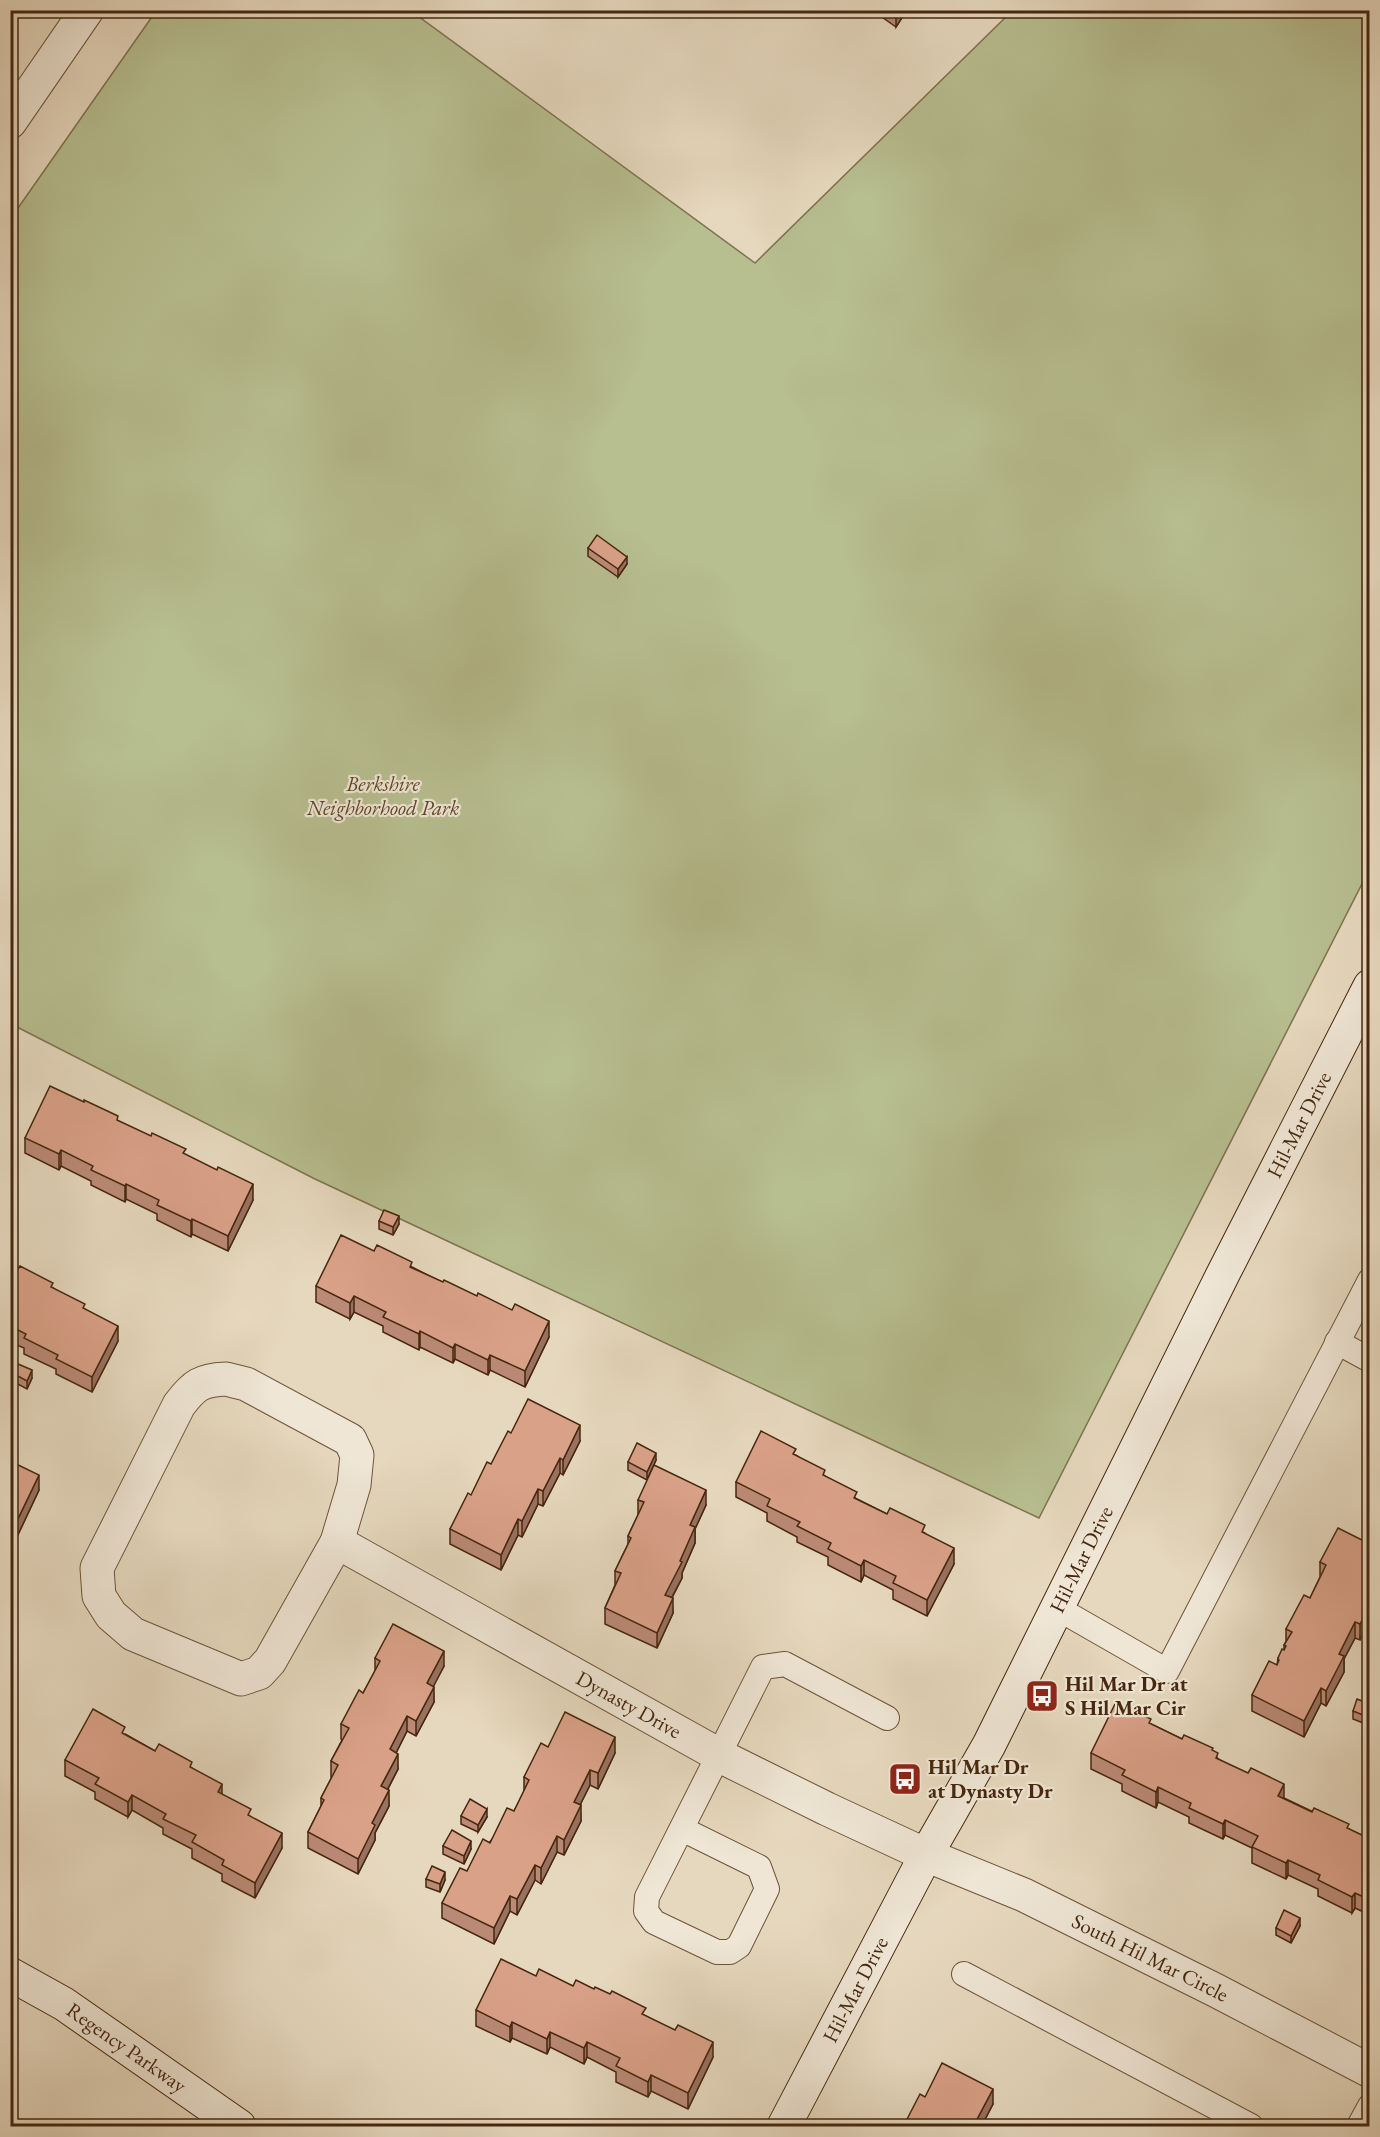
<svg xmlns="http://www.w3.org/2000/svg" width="1380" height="2137" viewBox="0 0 1380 2137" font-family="'EB Garamond',serif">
<rect width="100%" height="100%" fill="#e6d8be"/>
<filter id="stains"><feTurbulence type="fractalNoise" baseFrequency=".00333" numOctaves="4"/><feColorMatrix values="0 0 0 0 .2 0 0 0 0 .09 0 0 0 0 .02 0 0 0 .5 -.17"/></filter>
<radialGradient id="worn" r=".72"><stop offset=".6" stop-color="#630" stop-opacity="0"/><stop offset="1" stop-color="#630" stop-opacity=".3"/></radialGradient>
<path fill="#b7be90" stroke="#7e724f" stroke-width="1.5" d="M156,11H411L755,263L1012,11H1369V870L1039,1518L315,1179L11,1024V218Z"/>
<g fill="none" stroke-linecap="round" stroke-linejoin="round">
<g stroke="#6e533a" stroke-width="26">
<g id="lane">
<path d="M1337,1342L1370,1360"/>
<path d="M1057,1608L1167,1671L1370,1280"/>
<path d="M682,1829L759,1867L767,1889L739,1946L730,1952H717L654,1922L646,1911L647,1897L763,1667L785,1664L887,1718"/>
<path d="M964,1974L1251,2126"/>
<path d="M1359,2126L1370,2106"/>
</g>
</g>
<g stroke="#6e533a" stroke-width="35">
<g id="street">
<path d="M10,122L87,10"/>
<path d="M226,1379L246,1384L350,1440L357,1455L354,1485L337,1542L270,1661L259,1673L241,1679L133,1634L111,1615L99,1596L97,1568L179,1405C194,1385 201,1380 226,1379Z"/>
<path id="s1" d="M337,1542L728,1760L827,1809L926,1855L1024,1895L1215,1990L1370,2071"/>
</g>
</g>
<g stroke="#46270e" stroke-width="35">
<g id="secondary">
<path id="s2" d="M10,1974L64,2004L239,2126"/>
<path id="s3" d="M784,2126L926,1855L989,1745L1224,1272L1370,986"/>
</g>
</g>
<use href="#lane" stroke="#efe6d5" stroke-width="24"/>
<use href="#street" stroke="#efe6d5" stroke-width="33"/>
<use href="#secondary" stroke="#efe6d5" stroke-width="33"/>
</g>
<g fill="#bb8a76" stroke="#46270e" stroke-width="1.5">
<path d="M872,10H907L896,27Z"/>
<path d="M588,548L627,564L618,577L588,556Z"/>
<path d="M118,1121L186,1155L253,1200L228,1251L192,1234L191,1237L157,1220V1214L126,1199L125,1202L91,1185V1181L61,1166L59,1170L25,1153V1138Z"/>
<path d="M379,1221L399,1224L393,1235L379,1229Z"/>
<path d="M374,1251L412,1267L549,1337L525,1387L490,1370L488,1375L455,1359L453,1363L420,1347L419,1350L383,1332V1326L354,1312L350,1319L316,1302V1286Z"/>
<path d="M10,1265L53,1288L85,1309L118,1341L92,1392L56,1374V1369L24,1354V1348L10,1342Z"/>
<path d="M14,1374L32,1378L27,1389L14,1382Z"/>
<path d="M511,1433L580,1441L563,1475L560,1473L543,1506L538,1504L522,1537L518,1535L501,1570L450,1544V1529Z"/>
<path d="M796,1455L857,1499L925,1533L954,1564L927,1616L893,1599V1590L864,1575L861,1582L828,1565V1557L797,1542V1537L767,1521V1513L736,1497V1482Z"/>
<path d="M656,1460L647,1480L628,1470V1462Z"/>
<path d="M10,1461L39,1490L15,1541L10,1539Z"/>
<path d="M638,1500L706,1505L695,1529V1543L682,1573V1578L672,1598L673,1613L657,1648L605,1624V1608L615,1585V1571L628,1544V1536L638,1515Z"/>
<path d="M1370,1544L1360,1640L1355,1638L1344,1659V1672L1326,1706L1321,1703L1304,1737L1252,1711V1695L1277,1665L1278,1658L1284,1649V1645L1286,1642V1629L1310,1598L1320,1577V1562Z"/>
<path d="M375,1658L444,1666L433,1686L434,1702L416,1736L407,1731L396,1753L398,1769L388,1789L389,1806L375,1833V1840L358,1874L308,1848V1832L321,1806V1798L332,1777H331V1761L342,1740L341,1739V1724L363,1693L375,1671Z"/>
<path d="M1353,1711H1367L1363,1723L1353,1719Z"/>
<path d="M1151,1724L1182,1739L1213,1751L1218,1759L1284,1798L1370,1839V1915L1355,1908L1352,1913L1318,1896V1889L1288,1875L1286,1879L1252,1863V1848L1225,1835L1223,1839L1189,1823V1817L1158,1802L1156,1808L1122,1791V1784L1091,1769V1753Z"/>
<path d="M125,1734L155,1751L192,1768L222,1794L251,1817L282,1848L255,1898L222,1881V1874L192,1858V1849L163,1834V1828L132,1810L128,1817L95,1799V1792L65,1776V1760Z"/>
<path d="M548,1747L615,1753L598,1789L590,1785L580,1805L581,1821L564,1855L557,1852L541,1884L535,1880L517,1915L510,1911L494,1944L442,1918V1903L514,1811L524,1792V1777Z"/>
<path d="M461,1816L487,1817L478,1832L461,1824Z"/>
<path d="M443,1846L471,1849L464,1864L443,1854Z"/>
<path d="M426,1879L445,1880L440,1892L426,1887Z"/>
<path d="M1300,1926L1291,1943L1276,1935V1928Z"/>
<path d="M536,1976L573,1986L646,2016L713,2057L688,2109L651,2091L648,2097L616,2082V2072L587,2057L584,2064L550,2047L547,2054L512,2038L510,2042L476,2026V2010Z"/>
<path d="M925,2097L993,2104L981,2127H903Z"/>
</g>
<g fill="#997160" stroke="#46270e" stroke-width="1.5">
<path d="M896,10H907L896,27Z"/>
<path d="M627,557V564L618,577V569Z"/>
<path d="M61,1150V1166L59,1170V1154Z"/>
<path d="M126,1184V1199L125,1202V1186Z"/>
<path d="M253,1184V1200L228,1251V1236Z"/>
<path d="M399,1216V1224L393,1235V1227Z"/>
<path d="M192,1219V1234L191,1237V1221Z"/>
<path d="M354,1296V1312L350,1319V1303Z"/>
<path d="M549,1321V1337L525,1387V1371Z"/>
<path d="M118,1326V1341L92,1392V1377Z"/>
<path d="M420,1331V1347L419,1350V1334Z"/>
<path d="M455,1344V1359L453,1363V1348Z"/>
<path d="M490,1355V1370L488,1375V1360Z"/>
<path d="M32,1370V1378L27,1389V1381Z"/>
<path d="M580,1425V1441L563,1475V1460Z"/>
<path d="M656,1453V1460L647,1480V1472Z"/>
<path d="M560,1458V1473L543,1506V1491Z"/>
<path d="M39,1475V1490L15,1541V1525Z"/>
<path d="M538,1489V1504L522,1537V1521Z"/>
<path d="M706,1490V1505L695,1529V1543L682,1573V1578L665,1610V1595L680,1561L690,1525Z"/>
<path d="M518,1519V1535L501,1570V1555Z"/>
<path d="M954,1548V1564L927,1616V1600Z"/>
<path d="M864,1560V1575L861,1582V1566Z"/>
<path d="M673,1598V1613L657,1648V1633Z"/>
<path d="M1370,1606V1621L1360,1640V1624Z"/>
<path d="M1355,1622V1638L1344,1659V1672L1326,1706V1691L1339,1654Z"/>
<path d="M444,1651V1666L427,1699V1683Z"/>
<path d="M434,1687V1702L416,1736V1721Z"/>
<path d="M1321,1688V1703L1304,1737V1721Z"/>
<path d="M1367,1703V1711L1363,1723V1715Z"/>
<path d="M407,1716V1731L390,1765V1749Z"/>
<path d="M615,1737V1753L598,1789V1773Z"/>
<path d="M398,1754V1769L381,1802V1786Z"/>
<path d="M590,1770V1785L574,1817V1802Z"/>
<path d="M222,1784V1800L218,1792Z"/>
<path d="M1284,1784V1800L1278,1796Z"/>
<path d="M1158,1787V1802L1156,1808V1792Z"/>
<path d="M389,1790V1806L375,1833V1840L358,1874V1859L372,1823Z"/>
<path d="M132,1795V1810L128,1817V1802Z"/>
<path d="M581,1805V1821L564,1855V1840Z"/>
<path d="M487,1809V1817L478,1832V1825Z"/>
<path d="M1225,1820V1835L1223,1839V1824Z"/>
<path d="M282,1833V1848L255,1898V1883Z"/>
<path d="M557,1836V1852L541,1884V1868Z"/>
<path d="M471,1841V1849L464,1864V1856Z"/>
<path d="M1288,1860V1875L1286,1879V1863Z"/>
<path d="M535,1865V1880L517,1915V1899Z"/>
<path d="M445,1872V1880L440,1892V1884Z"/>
<path d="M1355,1893V1908L1352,1913V1897Z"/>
<path d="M510,1896V1911L494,1944V1928Z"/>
<path d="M1300,1918V1926L1291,1943V1936Z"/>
<path d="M512,2022V2038L510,2042V2027Z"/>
<path d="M550,2032V2047L547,2054V2039Z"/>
<path d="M587,2042V2057L584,2064V2048Z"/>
<path d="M713,2042V2057L688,2109V2093Z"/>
<path d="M651,2075V2091L648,2097V2082Z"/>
<path d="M993,2089V2104L981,2127H975V2123Z"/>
</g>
<g fill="#daa189" stroke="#46270e" stroke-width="1.5">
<path d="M597,535L627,557L618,569L588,548Z"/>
<path d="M50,1086L84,1102V1100L118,1116L117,1120L151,1136L152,1133L186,1149L183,1153L217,1170L218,1167L253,1184L228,1236L192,1219L191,1221L157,1205L159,1200L126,1184L125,1186L91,1170L93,1166L61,1150L59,1154L25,1138Z"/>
<path d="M384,1210L399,1216L393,1227L379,1221Z"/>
<path d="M341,1235L374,1251L377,1245L412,1262L410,1267L443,1282L444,1280L477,1296L478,1293L512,1310L515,1304L549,1321L525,1371L490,1355L488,1360L455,1344L453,1348L420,1331L419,1334L383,1317L386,1312L354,1296L350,1303L316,1286Z"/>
<path d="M10,1265L18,1269L20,1266L53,1283L51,1287L85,1304L83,1308L118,1326L92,1377L56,1359L58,1355L24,1338L26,1334L10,1326Z"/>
<path d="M18,1364L32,1370L27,1381L14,1374Z"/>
<path d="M528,1399L580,1425L563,1460L560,1458L543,1491L538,1489L522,1521L518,1519L501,1555L450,1529L468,1493L471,1495L487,1462L491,1464L508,1431L511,1433Z"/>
<path d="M761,1431L796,1449L793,1454L825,1470L823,1475L857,1492L854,1498L887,1514L890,1508L925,1525L922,1532L954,1548L927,1600L893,1583L896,1576L864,1560L861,1566L828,1549L831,1543L797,1526L800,1522L767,1506L770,1499L736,1482Z"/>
<path d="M637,1443L656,1453L647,1472L628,1462Z"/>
<path d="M10,1461L39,1475L15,1525L10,1523Z"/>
<path d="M654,1465L706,1490L690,1525L695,1527L680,1561L682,1562L665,1595L673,1598L657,1633L605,1608L621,1573L615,1571L631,1538L628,1536L644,1502L638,1500Z"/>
<path d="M1338,1528L1370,1544V1606L1360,1624L1355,1622L1339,1654L1344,1656L1326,1691L1321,1688L1304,1721L1252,1695L1269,1661L1277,1665L1279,1660L1278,1658L1282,1649L1284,1650L1286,1646L1284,1645L1292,1632L1286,1629L1304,1595L1310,1598L1326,1565L1320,1562Z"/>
<path d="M393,1624L444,1651L427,1683L434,1687L416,1721L407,1716L390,1749L398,1754L381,1786L389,1790L372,1823L375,1825L358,1859L308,1832L324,1800L321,1798L338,1765L331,1761L349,1728L341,1724L359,1690L363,1693L380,1661L375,1658Z"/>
<path d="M1357,1699L1367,1703L1363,1715L1353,1711Z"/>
<path d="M1116,1702L1151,1719L1149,1723L1182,1739L1184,1735L1213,1748L1212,1750L1218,1753L1216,1758L1248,1773L1251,1768L1284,1784L1278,1796L1312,1812L1314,1808L1349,1824L1347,1828L1370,1839V1900L1355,1893L1352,1897L1318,1880L1320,1875L1288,1860L1286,1863L1252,1847L1258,1836L1225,1820L1223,1824L1189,1808L1191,1803L1158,1787L1156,1792L1122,1775L1125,1770L1091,1753Z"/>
<path d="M93,1709L125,1727L122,1733L155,1751L159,1744L192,1762L190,1767L222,1784L218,1792L251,1809L248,1815L282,1833L255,1883L222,1865L224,1860L192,1842L196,1835L163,1819L166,1814L132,1795L128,1802L95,1784L99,1778L65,1760Z"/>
<path d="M565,1712L615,1737L598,1773L590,1770L574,1802L581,1805L564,1840L557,1836L541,1868L535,1865L517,1899L510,1896L494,1928L442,1903L460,1868L467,1871L483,1839L490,1843L507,1808L514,1811L529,1780L524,1777L541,1743L548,1747Z"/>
<path d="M470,1799L487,1809L478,1825L461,1816Z"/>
<path d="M452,1830L471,1841L464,1856L443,1846Z"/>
<path d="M432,1866L445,1872L440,1884L426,1879Z"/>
<path d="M1284,1910L1300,1918L1291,1936L1276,1928Z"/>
<path d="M501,1959L536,1976L539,1969L573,1986L576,1980L594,1989L595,1987L610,1994L612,1991L646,2008L642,2014L675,2030L678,2025L713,2042L688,2093L651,2075L648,2082L616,2066L620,2058L587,2042L584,2048L550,2032L547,2039L512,2022L510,2027L476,2010Z"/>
<path d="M942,2063L993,2089L975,2123L970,2120L967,2127H903L920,2094L925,2097Z"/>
</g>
<defs>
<g id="bus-square" transform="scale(1.725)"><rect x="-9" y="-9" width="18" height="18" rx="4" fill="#8f2418" stroke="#efe6d5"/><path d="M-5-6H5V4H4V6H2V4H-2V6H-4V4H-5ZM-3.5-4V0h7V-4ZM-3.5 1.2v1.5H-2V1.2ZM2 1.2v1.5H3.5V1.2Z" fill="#fff"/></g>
</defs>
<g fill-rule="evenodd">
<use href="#bus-square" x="1042" y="1696"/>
<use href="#bus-square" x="905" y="1779"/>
</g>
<g text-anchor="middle" stroke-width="4.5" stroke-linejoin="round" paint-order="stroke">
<g font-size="21" font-style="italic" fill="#5d4528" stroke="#efe6d5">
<text x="383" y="791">Berkshire<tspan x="383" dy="24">Neighborhood Park</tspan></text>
</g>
<g font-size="21" fill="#46270e" stroke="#efe6d5">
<text dy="7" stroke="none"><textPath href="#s3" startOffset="1126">Hil-Mar Drive</textPath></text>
<text dy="7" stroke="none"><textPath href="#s3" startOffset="640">Hil-Mar Drive</textPath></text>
<text dy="7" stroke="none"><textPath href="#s1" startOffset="334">Dynasty Drive</textPath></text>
<text dy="7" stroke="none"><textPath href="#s1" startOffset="914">South Hil Mar Circle</textPath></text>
<text dy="7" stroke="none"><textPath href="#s3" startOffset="154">Hil-Mar Drive</textPath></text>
<text dy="7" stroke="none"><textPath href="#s2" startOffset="138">Regency Parkway</textPath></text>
</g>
<g font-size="21" font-weight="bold" fill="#46270e" stroke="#efe6d5" text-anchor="start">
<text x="1065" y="1691">Hil Mar Dr at<tspan x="1065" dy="24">S Hil Mar Cir</tspan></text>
<text x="928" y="1774">Hil Mar Dr<tspan x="928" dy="24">at Dynasty Dr</tspan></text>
</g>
</g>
<rect width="1380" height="2137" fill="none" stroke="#e6d8be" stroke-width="36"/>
<rect x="12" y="12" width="1356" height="2113" fill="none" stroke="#46270e" stroke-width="3"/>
<rect x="18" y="18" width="1344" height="2101" fill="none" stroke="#46270e" stroke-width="1.5"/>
<rect width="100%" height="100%" filter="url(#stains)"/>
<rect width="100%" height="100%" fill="url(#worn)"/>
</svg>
